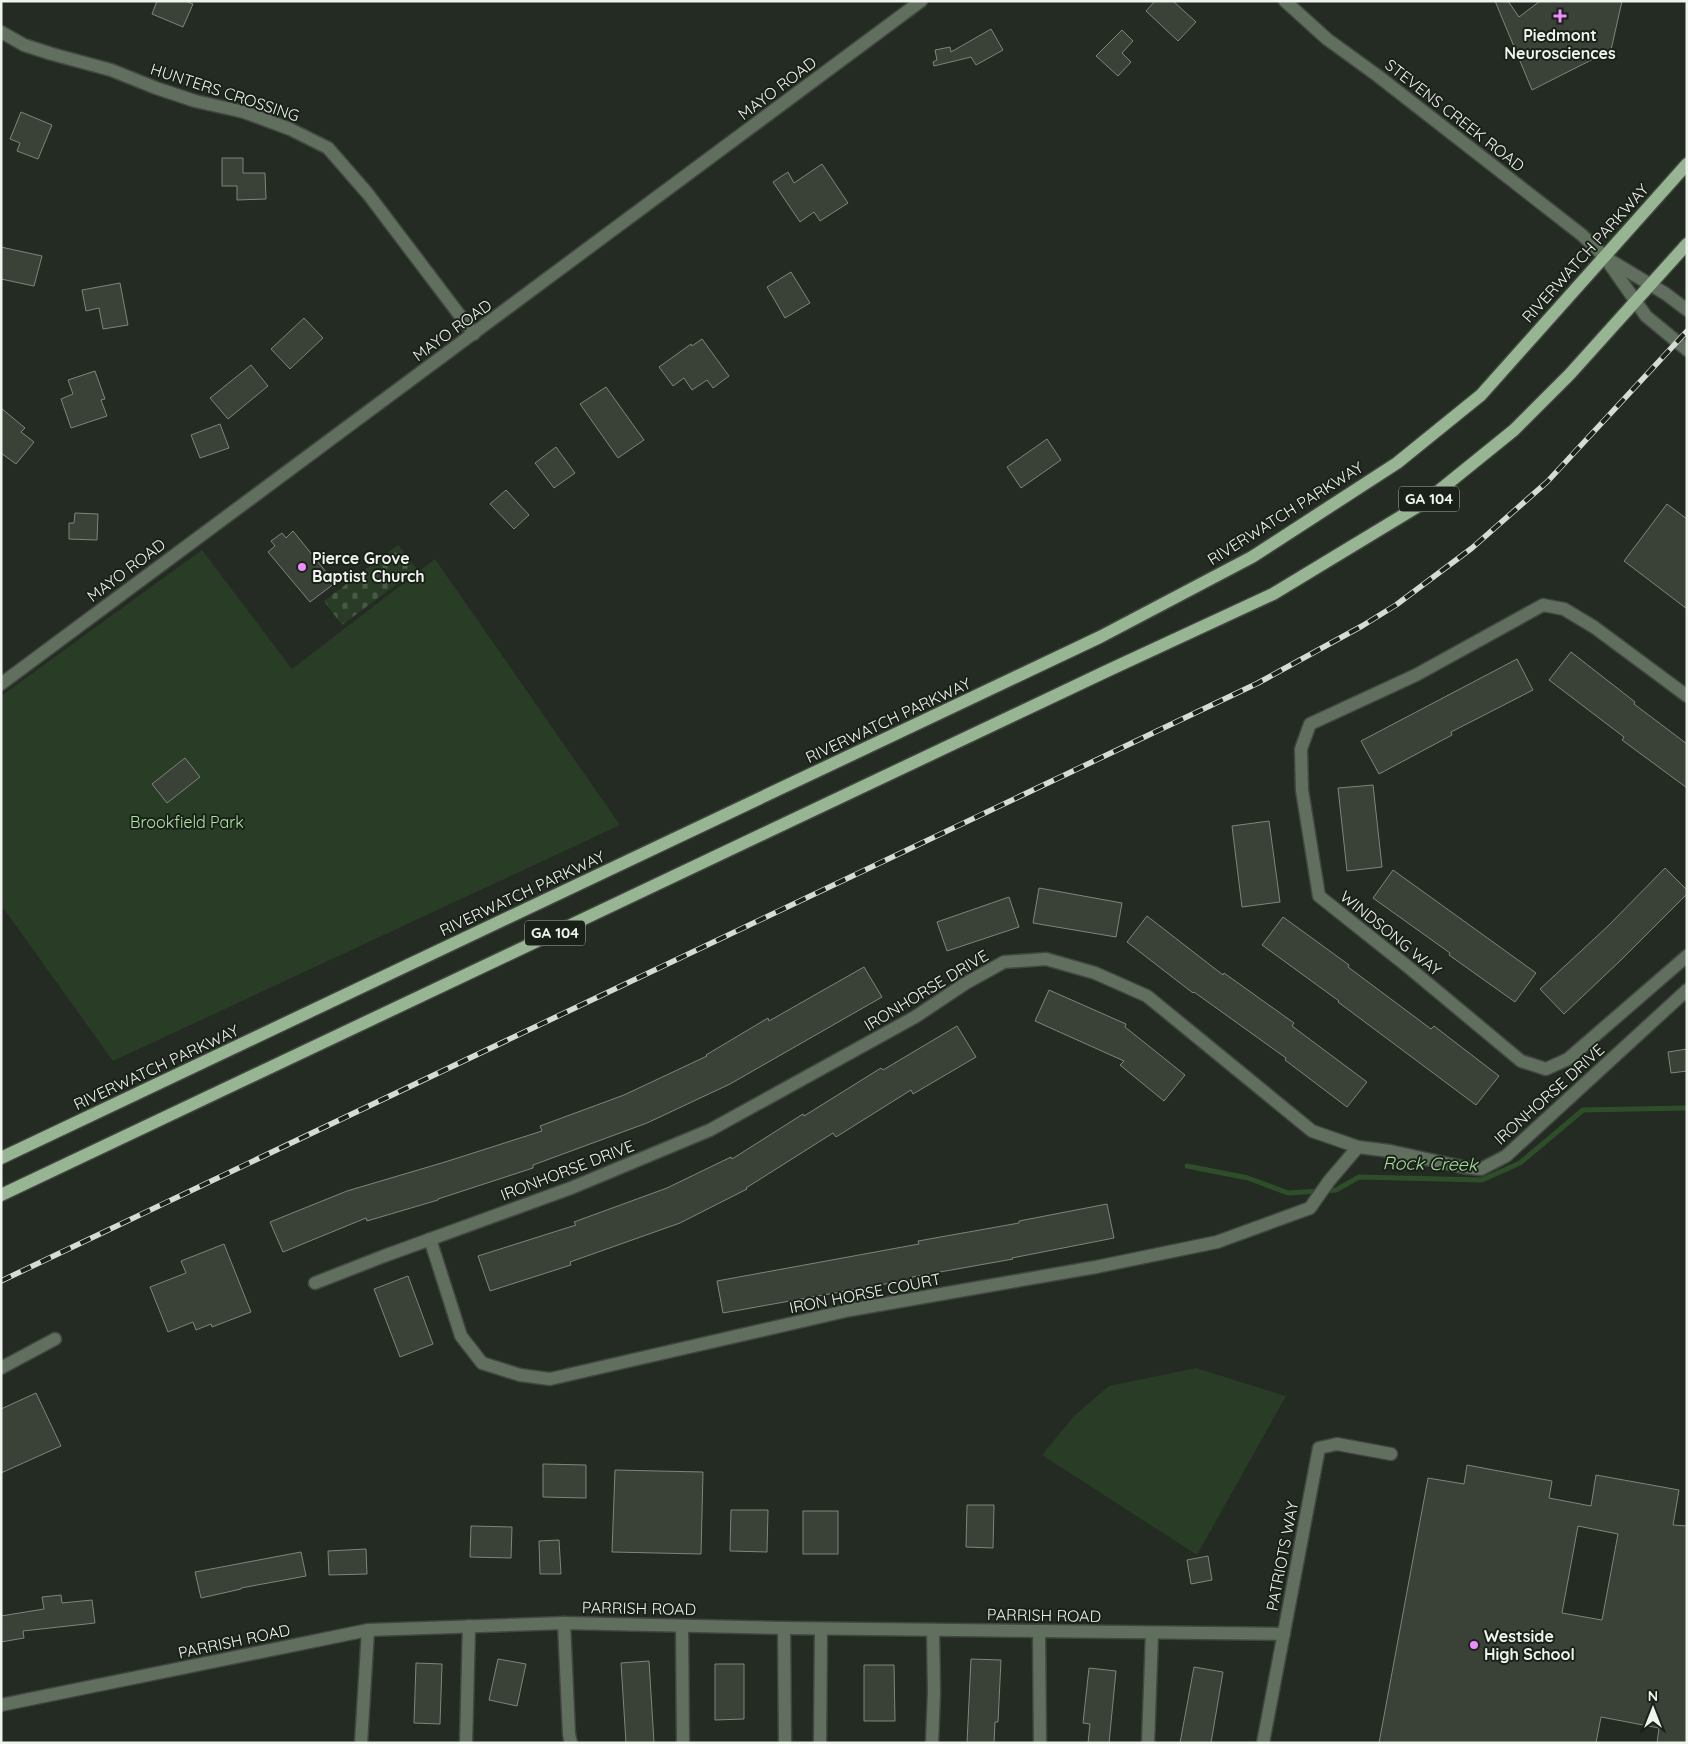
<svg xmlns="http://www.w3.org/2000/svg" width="1688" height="1744" viewBox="0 0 1688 1744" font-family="Quicksand,sans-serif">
<defs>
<pattern id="cemetery-stones" width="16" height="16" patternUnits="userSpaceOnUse" patternTransform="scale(1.25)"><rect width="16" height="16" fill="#293d26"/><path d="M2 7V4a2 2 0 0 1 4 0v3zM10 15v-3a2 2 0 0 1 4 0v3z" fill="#485a46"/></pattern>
</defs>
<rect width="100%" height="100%" fill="#232b22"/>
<g fill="#293d26">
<path d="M202,550L292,669L435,559L620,825L113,1061L1,905V696Z"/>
<path d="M1196,1368L1286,1396L1197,1555L1042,1455L1075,1415L1109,1386Z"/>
</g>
<path fill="url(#cemetery-stones)" d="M398,545L417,569L342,625L324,601Z"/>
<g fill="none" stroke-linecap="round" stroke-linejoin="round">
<path stroke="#2e4e29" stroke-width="5" d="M1187,1166L1248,1178L1288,1193L1336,1190L1359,1177L1482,1180L1520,1163L1583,1110L1687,1108"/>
</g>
<g fill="#3a4238" stroke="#7c867b" fill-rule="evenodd">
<path d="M157,1H185L193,4L183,27L152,14Z"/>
<path d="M1155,1H1173L1196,22L1178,41L1146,11Z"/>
<path d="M1495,1H1508L1519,17L1540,1H1622L1611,50L1532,90Z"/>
<path d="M991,29L1003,50L976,65L971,57L934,66L933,62L937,60L935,50L950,47L951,52Z"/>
<path d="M1122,30L1133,41L1122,53L1131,62L1118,76L1096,56Z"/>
<path d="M21,112L52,125L38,159L17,151L20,143L10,139Z"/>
<path d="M222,158H243V173H265L266,199L237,200V186H222Z"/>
<path d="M822,164L848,203L820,221L814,212L800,222L773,182L788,172L794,183Z"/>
<path d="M1,247L42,256L34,286L1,279Z"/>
<path d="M791,272L810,303L785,318L767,287Z"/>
<path d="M120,283L128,325L103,329L99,308L86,311L82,290Z"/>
<path d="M304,318L323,338L290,369L271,349Z"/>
<path d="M702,339L729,376L713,388L707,380L692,390L684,378L673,386L659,367L691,344L692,346Z"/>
<path d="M251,365L268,386L228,419L210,398Z"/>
<path d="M95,371L105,399L101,400L107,416L71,428L61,399L73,394L68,380Z"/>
<path d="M606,387L644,440L618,458L580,404Z"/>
<path d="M1,408L25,428L21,432L34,442L16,464L1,453Z"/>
<path d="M220,424L229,448L200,458L191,435Z"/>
<path d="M1047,439L1061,460L1021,488L1007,467Z"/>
<path d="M556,447L575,473L554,488L535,463Z"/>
<path d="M506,490L529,515L514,529L490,504Z"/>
<path d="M1667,504L1687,519V609L1624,561Z"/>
<path d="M75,513L98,514L97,540L69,539V523H74Z"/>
<path d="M293,531L335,583L310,602L268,552L275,546L271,541L282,533L286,538Z"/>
<path d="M1571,652L1635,702L1634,704L1687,744V788L1622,740L1624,737L1549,680Z"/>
<path d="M1517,659L1533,690L1451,732L1452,735L1379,774L1361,741Z"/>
<path d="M185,758L200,777L167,803L152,784Z"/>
<path d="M1373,785L1382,867L1347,871L1338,788Z"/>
<path d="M1269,821L1280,902L1242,907L1232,826Z"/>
<path d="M1665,868L1687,890V894L1621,960L1564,1014L1540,989L1608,926Z"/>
<path d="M1393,870L1536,973L1515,1002L1449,955L1450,953L1373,898Z"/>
<path d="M1039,888L1122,903L1116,937L1033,923Z"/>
<path d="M1009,897L1019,927L947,951L937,922Z"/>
<path d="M1147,916L1223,975L1224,973L1294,1023L1292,1026L1367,1082L1347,1107L1285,1060L1286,1058L1194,992L1193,993L1127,942Z"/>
<path d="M1283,917L1349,965L1348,967L1431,1029L1434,1026L1499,1076L1476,1105L1338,1002L1339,1001L1262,945Z"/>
<path d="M864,967L882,997L730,1084L647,1123L533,1165V1168L438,1199V1200L367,1221L366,1218L283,1252L270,1222L347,1191L445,1162L542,1131L540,1126L624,1095L707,1056L706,1055L768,1018L769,1021Z"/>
<path d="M1049,990L1126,1024L1125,1027L1185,1075L1164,1101L1120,1065L1124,1061L1035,1021Z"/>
<path d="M957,1026L976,1057L913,1094L911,1090L836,1137L833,1133L746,1188L747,1189L680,1223L570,1262L571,1265L490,1291L478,1256L576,1225L574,1222L667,1188L731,1157L732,1159L803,1114L804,1116L881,1068L883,1070Z"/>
<path d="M1687,1049V1071L1671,1073L1668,1052Z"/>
<path d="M1107,1204L1114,1238L1012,1258L1013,1259L912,1277L913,1279L723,1313L717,1281L919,1244L918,1241L1019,1223V1221Z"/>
<path d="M224,1244L251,1312L212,1327L211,1324L196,1330L193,1322L168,1332L150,1287L186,1273L181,1261Z"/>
<path d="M408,1276L433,1344L400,1357L374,1289Z"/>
<path d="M36,1393L61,1446L1,1473V1409Z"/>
<path d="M543,1464L586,1465V1498L543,1497Z"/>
<path d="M1467,1465L1552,1481L1549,1498L1591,1506L1596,1475L1679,1490L1673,1525L1687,1526V1743H1657L1659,1728L1601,1717L1596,1743H1379L1428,1478L1464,1484ZM1578,1526L1618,1534L1602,1620L1562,1613Z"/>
<path d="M615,1470L703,1472L701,1554L612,1552Z"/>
<path d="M967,1505H994L993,1548L966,1547Z"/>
<path d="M731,1510H768L767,1552L730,1551Z"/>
<rect x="803" y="1511" width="35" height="43"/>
<path d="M471,1526L512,1527L511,1558L470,1557Z"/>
<path d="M559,1540L561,1574H540L539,1541Z"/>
<path d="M366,1549L367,1574L329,1575L328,1551Z"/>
<path d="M301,1552L306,1576L241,1588V1589L201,1598L195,1572Z"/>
<path d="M1208,1556L1212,1580L1191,1584L1187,1560Z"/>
<path d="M61,1595L62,1603L92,1600L95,1623L23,1631L24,1638L1,1642V1616L44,1609L42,1597Z"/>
<path d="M498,1659L526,1664L517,1706L489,1700Z"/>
<path d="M971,1659L1001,1660L998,1722H995L994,1743H967Z"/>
<path d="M649,1661L654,1743H626L621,1663Z"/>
<path d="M416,1663L442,1664L440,1724L414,1723Z"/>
<path d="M715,1664H744V1719L715,1720Z"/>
<path d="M864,1665H894L895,1721H864Z"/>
<path d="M1194,1667L1223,1672L1211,1743H1180Z"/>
<path d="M1089,1668L1116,1671L1109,1743H1088L1090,1724L1083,1723Z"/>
</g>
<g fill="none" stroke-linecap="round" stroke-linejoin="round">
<g stroke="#40473f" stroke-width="15">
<g id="minor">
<path d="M1285,1L1327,39L1378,76L1582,235L1604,256L1646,316L1687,350"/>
<path d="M1,32L24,45L52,54L111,70L156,88L195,101L244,112L290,129L328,148L368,194L474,334"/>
<path d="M1608,259L1666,294L1687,310"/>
<path d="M1,684L921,1"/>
<path d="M1687,696L1594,627L1564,609L1543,605L1416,675L1310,724L1301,749L1302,790L1319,896L1407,966L1521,1061L1546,1069L1568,1059L1687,956"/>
<path d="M430,1239L461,1336L482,1363L520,1375L550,1379L850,1310L1096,1267L1217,1242L1310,1208L1329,1181L1358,1147"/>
<path d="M315,1283L384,1256L571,1188L710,1130L915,1017L966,983L1004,962L1046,959L1095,973L1147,996L1312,1131L1358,1147L1390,1151L1463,1167L1481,1169L1506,1156L1687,990"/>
<path d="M1,1368L55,1339"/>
<path d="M564,1623L569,1734L571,1743"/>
<path d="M682,1626L683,1743"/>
<path d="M784,1628L785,1743"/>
<path d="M1039,1631L1040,1743"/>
<path d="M1,1705L368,1630L564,1623L784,1628L1284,1634"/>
<path d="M361,1743L368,1630"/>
<path d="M466,1743L469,1626"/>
<path d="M820,1743L821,1629"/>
<path d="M932,1743L934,1692L933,1630"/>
<path d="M1148,1743L1152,1633"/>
<path d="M1263,1743L1319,1448L1337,1444L1391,1454"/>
</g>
</g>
<g stroke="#40473f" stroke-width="15">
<g id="major">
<path d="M1,1158L1100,637L1252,557L1397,463L1481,395L1687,164"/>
<path d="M1,1195L1109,670L1273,594L1425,502L1514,430L1570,374L1687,244"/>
</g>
</g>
<use href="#minor" stroke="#606f5e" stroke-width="12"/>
<use href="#major" stroke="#97b592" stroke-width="12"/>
<g stroke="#d6dbd5" stroke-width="5.5">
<path id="rail" d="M1,1281L1258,683L1362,626L1396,605L1472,548L1547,482L1687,331"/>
</g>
<use href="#rail" stroke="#1a2118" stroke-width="4" stroke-dasharray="11" stroke-linecap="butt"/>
</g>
<g fill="#eb8dfc" stroke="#1a2118" stroke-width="2">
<path d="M1557.5 8.5h5v5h5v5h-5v5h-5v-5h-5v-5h5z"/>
<circle cx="302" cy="567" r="5"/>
<circle cx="1474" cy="1645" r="5"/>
</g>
<g text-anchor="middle" stroke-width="4" stroke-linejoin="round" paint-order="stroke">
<g fill="#1a2118" stroke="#afb5ae" stroke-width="1">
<rect x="1399" y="486.5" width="60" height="25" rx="4"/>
<rect x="525" y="920.5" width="60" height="25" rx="4"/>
</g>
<g font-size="15" font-weight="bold" fill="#eff4ee">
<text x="1429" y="504">GA 104</text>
<text x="555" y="938">GA 104</text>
</g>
<g font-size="16" font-weight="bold" fill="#eff4ee" stroke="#1a2118" text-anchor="start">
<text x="1560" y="41" text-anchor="middle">Piedmont<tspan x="1560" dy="18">Neurosciences</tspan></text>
<text x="312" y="564">Pierce Grove<tspan x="312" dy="18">Baptist Church</tspan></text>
<text x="1484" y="1642">Westside<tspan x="1484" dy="18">High School</tspan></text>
</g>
<g font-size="16" fill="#eff4ee" stroke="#1a2118">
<text transform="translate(777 88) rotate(-37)" y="6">MAYO ROAD</text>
<text transform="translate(225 92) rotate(18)" y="6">HUNTERS CROSSING</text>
<text transform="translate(1455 115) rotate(38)" y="6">STEVENS CREEK ROAD</text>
<text transform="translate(1585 253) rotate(-48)" y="6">RIVERWATCH PARKWAY</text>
<text transform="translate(452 330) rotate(-36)" y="6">MAYO ROAD</text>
<text transform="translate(1285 513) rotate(-32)" y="6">RIVERWATCH PARKWAY</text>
<text transform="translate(126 570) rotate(-37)" y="6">MAYO ROAD</text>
<text transform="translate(888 720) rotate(-25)" y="6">RIVERWATCH PARKWAY</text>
<text transform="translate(522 893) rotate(-25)" y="6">RIVERWATCH PARKWAY</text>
<text transform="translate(1391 933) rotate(39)" y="6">WINDSONG WAY</text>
<text transform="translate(926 990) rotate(-31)" y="6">IRONHORSE DRIVE</text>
<text transform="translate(156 1067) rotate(-25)" y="6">RIVERWATCH PARKWAY</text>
<text transform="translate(1549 1094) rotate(-42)" y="6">IRONHORSE DRIVE</text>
<text transform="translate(567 1170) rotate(-21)" y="6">IRONHORSE DRIVE</text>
<text transform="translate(865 1293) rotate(-11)" y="6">IRON HORSE COURT</text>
<text transform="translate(1282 1556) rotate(-79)" y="6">PATRIOTS WAY</text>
<text transform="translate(639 1608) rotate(1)" y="6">PARRISH ROAD</text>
<text transform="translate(1044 1615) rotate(1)" y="6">PARRISH ROAD</text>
<text transform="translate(234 1641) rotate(-12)" y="6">PARRISH ROAD</text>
</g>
<g font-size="16" fill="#afe4a6" stroke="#1a2118">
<text x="187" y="828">Brookfield Park</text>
</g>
<g font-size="18" font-style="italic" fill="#aadfa2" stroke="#1a2118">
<text transform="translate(1430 1164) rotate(1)" y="6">Rock Creek</text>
</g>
</g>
<rect width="1688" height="1744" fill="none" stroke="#eff4ee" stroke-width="5"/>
<g transform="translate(1653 1709)" stroke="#1a2118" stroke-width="4" paint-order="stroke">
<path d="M0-4L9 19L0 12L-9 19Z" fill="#eff4ee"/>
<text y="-8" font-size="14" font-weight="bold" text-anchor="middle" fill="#eff4ee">N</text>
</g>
</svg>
